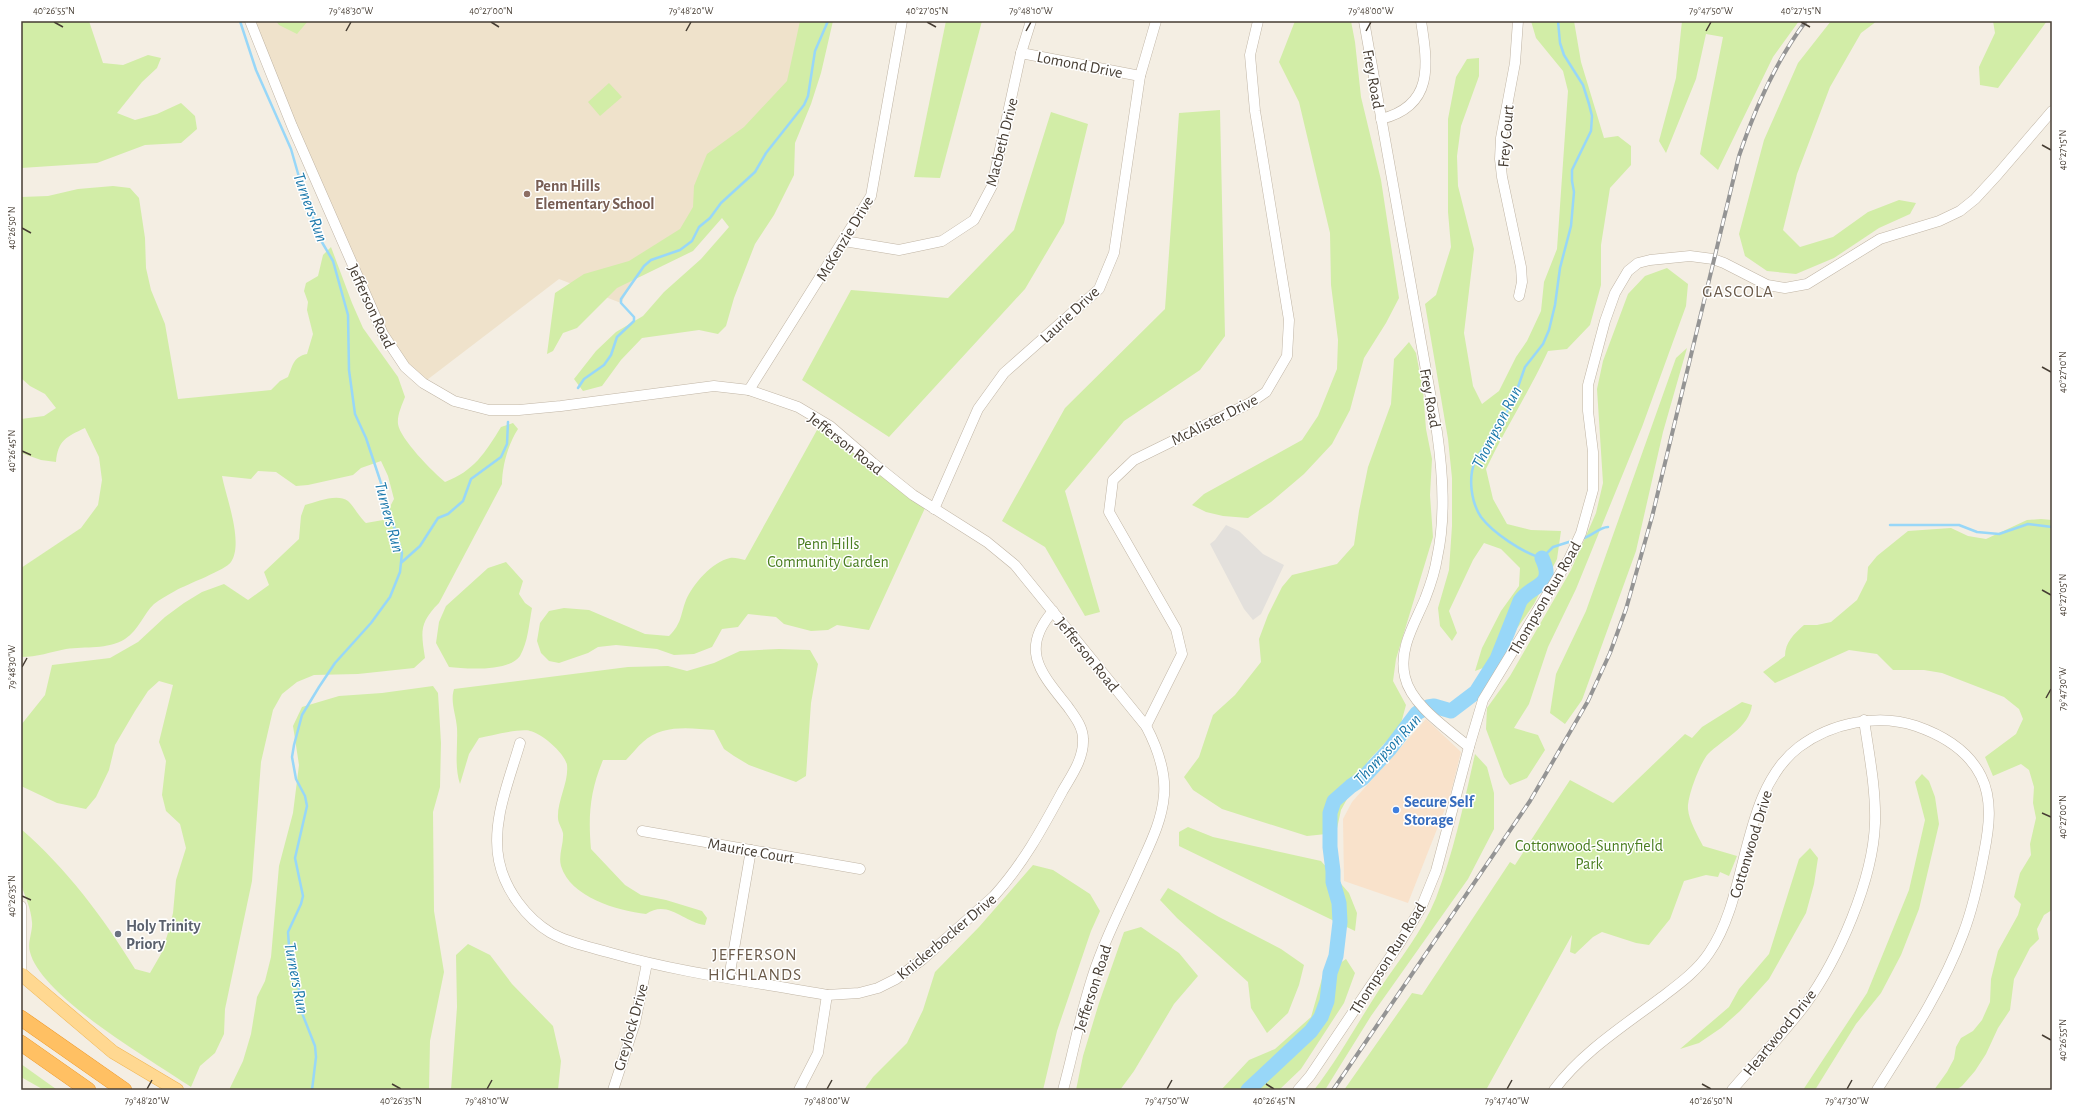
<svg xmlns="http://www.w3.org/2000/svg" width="2073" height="1111" viewBox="0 0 2073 1111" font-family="'Alegreya Sans',sans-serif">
<rect width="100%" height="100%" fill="#f4eee3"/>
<path fill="#f9e2cb" d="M1426,719L1461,752L1450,796L1408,903L1344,881L1343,819L1352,802Z"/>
<path fill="#efe2cb" d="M250,21H828L804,105L635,278L621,303L559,279L423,383L390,346Z"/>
<g fill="#d2eda7">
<path d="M21,21H89L103,63L123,65L148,55L161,58L157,68L142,82L117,113L135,120L157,114L181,103L195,116L197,129L181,143L145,145L97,163L21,168Z"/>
<path d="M276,21H308L297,34L279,25Z"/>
<path d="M800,21H833L821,73L811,104L795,143L794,175L774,215L755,244L734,298L726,326L718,334L699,330L642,338L621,360L602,386L583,391L574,379L596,351L616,332L643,316L664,292L701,259L729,227L722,218L693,251L617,288L577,328L563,333L553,351L547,354L555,293L584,274L629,261L680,229L693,207L694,186L707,154L744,127L787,81Z"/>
<path d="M946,21H982L940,178L914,177Z"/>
<path d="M1295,21H1351L1355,42L1361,97L1381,180L1399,298L1386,323L1364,358L1350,410L1332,444L1304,474L1271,502L1248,518L1223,516L1206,512L1192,505L1204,494L1302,440L1318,416L1337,369L1338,340L1331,285L1330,233L1299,102L1279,62Z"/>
<path d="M1531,21H1574L1581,62L1604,138L1618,136L1631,146V165L1610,188L1601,245V285L1590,325L1567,349L1548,351C1529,392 1505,429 1486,469L1493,499L1507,524L1531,530L1561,531L1557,559L1534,604L1518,627L1483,668L1475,671L1482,648L1501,611L1519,586L1520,568L1501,549L1484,543L1473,560L1449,611L1457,633L1452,641L1440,626L1438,608L1449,570L1452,526V478L1448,439L1425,304L1436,295L1451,247L1448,212V119L1456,77L1467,59L1479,58V76L1461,126L1457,156L1458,186L1474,249L1464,333L1473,386L1482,404L1499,391L1516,357L1527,341L1541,311L1544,282L1557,249L1568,91L1563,71L1536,38Z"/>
<path d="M1682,21H1799L1773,57L1718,170L1700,154L1723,37L1706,34L1696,79L1666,153L1659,141L1676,78Z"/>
<path d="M1831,21H1877L1861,33L1830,87L1797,174L1783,230L1800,247L1833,237L1868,212L1899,200L1916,203L1910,214L1879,228L1834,258L1796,274L1767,271L1745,256L1739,234L1764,140L1798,63Z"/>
<path d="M1993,21H2047L1998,88L1980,85L1979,67L1995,33Z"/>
<path d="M609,83L622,97L600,116L588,102Z"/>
<path d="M1220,110L1225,336L1200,370L1124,421L1065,491L1100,612L1085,616L1045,547L1002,521L1065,408L1165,309L1179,113Z"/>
<path d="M1051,112L1088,124L1064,223L1025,289L889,437L802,380L851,290L948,298L1014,230Z"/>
<path d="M113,186L130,188L139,198L145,238L146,268L151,290L165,324L178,399L271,390L280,381L288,377C293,365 293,357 307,354L313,334L307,310L308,302L304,291L306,283L318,276L323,255L331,247L352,303L363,328L398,377L405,397C402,405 397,415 398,424C400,439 433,472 445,482C474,471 485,453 501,427L513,423L518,429C508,444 502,467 502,484L439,603C419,623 421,632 425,658L414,668L358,674L314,675L297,682L282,694L273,710L261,762L252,881L225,1009L224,1034L215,1053L200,1066L191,1087C153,1061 41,997 30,952C27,943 33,931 32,922C31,908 25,897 21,884C18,872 21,843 21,829C67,869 103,917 135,969L150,973L161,954L168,933L173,913L176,880L186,848L180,824L166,811L162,795L166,761L159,742L173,685L159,681L148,691L135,711L115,745L109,770L96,797L86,809L57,803L21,786V725L45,695L52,665L110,658L138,642L165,617L184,603L202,592L224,584L248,600L269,585L264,572L299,539L301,516L305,505C317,502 337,493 348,501C352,504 360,518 366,523L383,520L394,499L388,476L381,461L361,468L353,475L308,485L296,486L276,472L258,471L251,479L222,476C226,497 244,543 231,562C226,570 187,584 175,591C168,595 160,599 154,604C144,613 139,630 125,639C107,650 86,646 66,649C51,652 37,657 21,657V568L81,528L98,505L102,480L99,457L85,428C66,437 58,440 56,462L41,460L21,453V419L44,416L56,408L45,394L30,386L21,378V197L48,196L78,189Z"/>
<path d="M1667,268L1688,284L1686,306L1642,427L1576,589L1548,647L1529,704L1514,728L1538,735L1545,750L1527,778L1510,785L1504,777L1486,729L1487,708L1510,676L1571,570L1596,513L1603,483L1597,389L1603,361L1628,294L1645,276Z"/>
<path d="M1409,342L1416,353L1423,390L1426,429L1432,459L1430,495L1433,537L1396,659L1393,681L1406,705L1400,727L1368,761L1341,810L1336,833L1307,836L1222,809L1193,790L1184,777L1199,757L1213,715L1235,695L1261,662L1259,639L1268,615L1282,587L1292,575L1337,564L1354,545L1359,511L1368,467L1391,404L1394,359Z"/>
<path d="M1687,348L1663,432L1636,551L1582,700L1565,724L1550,713L1556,674L1586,611L1676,358Z"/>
<path d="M822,421L847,441L861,459L925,508L869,630L837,625L828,630L811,631L784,624L776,617L748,614L738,627L722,629L712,647L694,654L674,655L657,649L616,645L598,647L588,653L559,663L549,661L541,653L537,641L540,623L549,611L564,608L589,610L645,634L669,636C682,623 680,616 686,600C693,584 712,562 730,558C734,557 740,559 745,560Z"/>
<path d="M2041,519L2052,520V910L2044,915L2037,929L2039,939L2030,948L2014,979L2010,1010L1998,1028L1986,1054L1975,1071L1962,1086L1956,1090H1934L1947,1072L1954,1059L1956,1047L1961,1038L1973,1031L1982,1020L1990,1002L1991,979L1998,951L2018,915L2021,904L2014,897L2020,873L2031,855L2030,844L2036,818L2033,803L2034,787L2029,770L2021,764L1993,776L1985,757L2016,734L2023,719L2019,709L2004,697L1942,673L1924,670H1893L1877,654L1849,650L1775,683L1763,672L1785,656C1785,642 1794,634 1804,625H1817L1831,622L1857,600L1867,580L1868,567L1877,556L1908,531L1951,528L1968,536L1986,539L2027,520Z"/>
<path d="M506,562L523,581L519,594L525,603L532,608C529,624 528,642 520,656C509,672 466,669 449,667L436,643L439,622L446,606L488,568Z"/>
<path d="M779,649L810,650L818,664L811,703L806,776L796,782L749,765L734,756L724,749L714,730C690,728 662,724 643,742C637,747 632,754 626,760H603C590,791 588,816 591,849L625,885L641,895L666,900L702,911L707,918L705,925C683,922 668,899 646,914C618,911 570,897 561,866C558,855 564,844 563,833C562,828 558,823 558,818C557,801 569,782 567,765C565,753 541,733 530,731C520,728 490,736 479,738L469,754L460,784C454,765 458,747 457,728C456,714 450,702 454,689L628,667L668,666L687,671L714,663L740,651Z"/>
<path d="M433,686L438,693L441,743L440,787L433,812L434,911L444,972L430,1041L429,1090H229L243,1061L251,1034L257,997L265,981L271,957L279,866L293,813L299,765L293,726L302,707L339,696L382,693Z"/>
<path d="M1742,702L1752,705C1749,728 1723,739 1708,754C1700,763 1687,797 1688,809C1689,821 1698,836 1703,846L1737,856L1729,876L1720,872L1718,877L1706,875L1684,881L1670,919L1649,945L1636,943L1602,932L1593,937L1575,954L1570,952L1572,935L1486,1090H1344L1412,993L1422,995L1510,862L1515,865L1570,780L1613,803L1685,734L1692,738L1702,727Z"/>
<path d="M1475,754L1487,767L1494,793V829L1468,879L1371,1016L1325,1090H1314C1338,1059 1357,1024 1379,990C1399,960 1422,932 1436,898C1454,851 1464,803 1475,754Z"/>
<path d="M1922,774L1929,781L1935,797L1939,824L1919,909L1901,955L1881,993L1856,1024L1815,1090H1803L1867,993L1909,890L1925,820L1915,782Z"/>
<path d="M1188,827L1213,837L1321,861L1349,893L1357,913L1355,931L1179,846V832Z"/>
<path d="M1810,848L1818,858L1814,884L1806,913L1769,979L1740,1011L1721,1028L1699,1043L1680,1049L1729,1007L1739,989L1769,954L1799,859Z"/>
<path d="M1033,865L1053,870L1090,894L1100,911L1091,931L1057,1031L1043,1090H864L873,1077L907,1043L923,1010L935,972L979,927Z"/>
<path d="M1168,888L1219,917L1281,949L1304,965L1299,985L1288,1013L1267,1033L1251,1008L1248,982L1177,918L1160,900Z"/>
<path d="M1141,927L1179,953L1198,976L1174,1004L1134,1071L1120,1090H1076L1083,1056L1099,1003L1124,932Z"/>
<path d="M468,944L490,955L512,984L553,1026L561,1061L558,1090H451L457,1007L456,955Z"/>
<path d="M1346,959L1355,973L1344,1003L1301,1069L1279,1090H1221L1249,1060L1275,1049L1311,1017L1323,975Z"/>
<path d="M21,1064L56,1089L57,1090H44L21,1077Z"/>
</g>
<path fill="#e3e0dc" d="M1226,525L1239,531L1263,554L1284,565L1261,614L1253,620L1244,609L1210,544L1215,540Z"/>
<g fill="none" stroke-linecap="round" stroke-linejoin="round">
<g stroke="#98d7f8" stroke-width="2.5">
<path d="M240,21L256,70L291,149L305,198L312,212L316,232L333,261L348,315L349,370L355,414L366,438L380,480L402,553L400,572L390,597L371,623L335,663L319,687L302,715L294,745L292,757L296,779L305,796L307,806L295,858L303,896L301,904L288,932L289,946L292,964L297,976L302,1013L315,1046L316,1057L312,1090"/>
<path d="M1558,21L1560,43L1564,55L1583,85L1589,104L1592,116L1591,131L1572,170V181L1574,192L1571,226L1560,268L1555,305L1549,330L1543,344L1525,367L1512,404L1475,461C1468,478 1471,502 1481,517C1493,533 1523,553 1542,558L1553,547L1575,540"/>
<path d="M578,388L584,379L604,365L611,355L617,337L634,321V317L621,303V299L644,266L651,260L680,250L692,241L699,227L710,218L721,203L755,172L766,153L804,105L808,96L815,51L828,21"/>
<path d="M1890,525H1959L1977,532L1999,534L2028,524L2052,527"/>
<path d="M1581,539C1591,537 1599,527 1608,527"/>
<path d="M402,562L420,546L438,518L448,514L463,501L471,479L501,457L507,444L508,422"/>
</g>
<path stroke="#98d7f8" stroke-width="15" d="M1248,1090L1311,1031L1321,1017L1327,1001L1330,973L1336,956L1340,922L1339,903L1333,882V871L1330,847V813L1334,801L1351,786L1363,778L1389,750L1417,713L1428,707L1434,706L1451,711L1476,692L1497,659L1520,601C1532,583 1556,588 1542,558"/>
<g stroke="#c0b5a5" stroke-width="11">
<g id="minor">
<path d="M250,21L292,126L383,334L405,367L423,383L454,401L489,410H519L561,406L714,386L749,390L798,407L830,426L873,463L913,495L987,542L1015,565L1146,726C1157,747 1166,771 1164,795C1162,820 1151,842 1141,864C1127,896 1110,928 1098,961C1082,1003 1075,1047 1063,1090"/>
<path d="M1364,21L1437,432C1443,474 1446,517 1437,558C1435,572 1430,586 1425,599C1415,623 1398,649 1405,677C1411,705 1448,729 1469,747"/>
<path d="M1518,21L1515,63L1501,138L1500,159L1502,177L1521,267L1522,282L1519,296"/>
<path d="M1021,53L1140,76"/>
<path d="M1381,119C1434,106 1428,65 1421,21"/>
<path d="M844,241L899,250L942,241L974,220L992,186L1021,53L1031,21"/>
<path d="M749,390L871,196L902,21"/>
<path d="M934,509L978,409L1004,373L1099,289L1114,253L1140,76L1156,21"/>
<path d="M1146,726L1182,654L1176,629L1109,512L1113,480L1134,460L1250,403L1266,392L1287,356L1289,320L1255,111L1250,55L1258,21"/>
<path d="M520,743C509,781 491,822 499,861C505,890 526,918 551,933C569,943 590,947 611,953C681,973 755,982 827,995L859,993L878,988L896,979L923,959L994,896C1023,864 1042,829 1062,792C1071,776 1084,759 1083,739C1083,727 1075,717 1068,707C1041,673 1019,650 1053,611"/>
<path d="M642,831L860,869"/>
<path d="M21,906V968"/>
<path d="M729,978L751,850"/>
<path d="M613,1090L635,1023L647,963"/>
<path d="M799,1090L818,1053L827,995"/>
<path d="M1298,1090L1310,1076L1401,941L1421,908L1436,871L1469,747L1483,700L1569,559L1581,533L1593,490V452L1588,411V385L1605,321L1615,293L1628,271L1638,263L1650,260L1690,256L1713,259L1724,263L1767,285L1785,288L1807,284L1880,239L1939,221L1960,211L1975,199L1998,174L2052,111"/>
<path d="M1554,1090C1582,1052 1625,1025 1662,997C1679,984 1697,971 1709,953C1750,894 1740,792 1799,747C1831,723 1878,713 1916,726C1942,735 1968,750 1981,776C1993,800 1989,828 1984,853C1979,880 1973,908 1963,934C1942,990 1908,1041 1877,1090"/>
<path d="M1732,1090C1756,1062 1783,1034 1805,1005C1839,958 1873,880 1875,823C1876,789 1869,754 1864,720"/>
</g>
</g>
<g stroke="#f1b754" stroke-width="14">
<path id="major" d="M21,974L113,1052L177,1090"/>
</g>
<g stroke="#ee9522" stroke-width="16">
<g id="highway">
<path d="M21,1018L124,1090"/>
<path d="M21,1043L88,1090"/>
</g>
</g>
<use href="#minor" stroke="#fff" stroke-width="10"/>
<use href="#major" stroke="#ffd891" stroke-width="13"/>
<use href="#highway" stroke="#ffc063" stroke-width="15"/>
<g stroke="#949494" stroke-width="4">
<path id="rail" d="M1333,1090L1530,801L1588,701L1610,653L1626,609L1652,517L1739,156C1755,108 1775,62 1806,21"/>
</g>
<use href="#rail" stroke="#fff" stroke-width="2.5" stroke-dasharray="8" stroke-linecap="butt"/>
</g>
<path fill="none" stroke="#463d33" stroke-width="1.5" d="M54,22L63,27M491,22L499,27M927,22L936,27M1801,22L1810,27M346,31L351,22M686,31L691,22M1026,31L1031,22M1366,31L1371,22M1706,31L1711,22M2042,145L2051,150M22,228L31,233M2042,367L2051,372M22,451L31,455M2042,590L2051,595M22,667L27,658M2046,698L2051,689M2042,813L2051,817M22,896L31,900M2042,1035L2051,1040M392,1084L401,1089M1266,1084L1274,1089M1702,1084L1711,1089M147,1089L152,1080M487,1089L492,1080M827,1089L832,1080M1167,1089L1172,1080M1507,1089L1512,1080M1847,1089L1852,1080"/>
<circle fill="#8d6e63" stroke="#fff" stroke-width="1.5" cx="527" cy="194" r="4"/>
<circle fill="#3f7fe0" stroke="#fff" stroke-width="1.5" cx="1396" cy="810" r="4"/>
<circle fill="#6b7280" stroke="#fff" stroke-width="1.5" cx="118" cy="934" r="4"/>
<g text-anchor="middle" stroke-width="3" stroke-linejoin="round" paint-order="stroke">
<g font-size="16" fill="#463d33" stroke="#fff">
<text transform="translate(1080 64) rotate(11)" y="6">Lomond Drive</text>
<text transform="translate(1374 79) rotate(80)" y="6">Frey Road</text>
<text transform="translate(1505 136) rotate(-85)" y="6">Frey Court</text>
<text transform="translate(1001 142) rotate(-76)" y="6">Macbeth Drive</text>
<text transform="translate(844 238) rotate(-59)" y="6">McKenzie Drive</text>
<text transform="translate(372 306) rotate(65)" y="6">Jefferson Road</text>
<text transform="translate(1069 314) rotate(-43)" y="6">Laurie Drive</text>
<text transform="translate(1431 398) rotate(80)" y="6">Frey Road</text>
<text transform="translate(1214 419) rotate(-27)" y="6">McAlister Drive</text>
<text transform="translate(846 443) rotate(38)" y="6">Jefferson Road</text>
<text transform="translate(1544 598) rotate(-60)" y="6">Thompson Run Road</text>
<text transform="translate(1088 654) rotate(51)" y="6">Jefferson Road</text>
<text transform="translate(1750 844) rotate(-73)" y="6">Cottonwood Drive</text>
<text transform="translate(751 850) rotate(10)" y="6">Maurice Court</text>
<text transform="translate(946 936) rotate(-40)" y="6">Knickerbocker Drive</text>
<text transform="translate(1387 958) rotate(-58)" y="6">Thompson Run Road</text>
<text transform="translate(1092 988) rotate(-72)" y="6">Jefferson Road</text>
<text transform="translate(630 1027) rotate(-74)" y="6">Greylock Drive</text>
<text transform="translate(1779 1032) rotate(-51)" y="6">Heartwood Drive</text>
</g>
<g font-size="16" font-weight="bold" fill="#785e54" stroke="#fff" text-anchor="start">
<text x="535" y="191">Penn Hills<tspan x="535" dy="18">Elementary School</tspan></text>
</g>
<g font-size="16" fill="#4a7e20" stroke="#fff">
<text x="828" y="549">Penn Hills<tspan x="828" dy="18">Community Garden</tspan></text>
<text x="1589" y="851">Cottonwood-Sunnyfield<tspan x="1589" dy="18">Park</tspan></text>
</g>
<g font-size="16" font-weight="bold" fill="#366cbe" stroke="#fff" text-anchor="start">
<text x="1404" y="807">Secure Self<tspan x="1404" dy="18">Storage</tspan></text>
</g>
<g font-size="16" font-weight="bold" fill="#5b616d" stroke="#fff" text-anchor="start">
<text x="126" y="931">Holy Trinity<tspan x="126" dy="18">Priory</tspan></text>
</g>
<g font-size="17" font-style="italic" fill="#1e7aac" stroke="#fff">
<text transform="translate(311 207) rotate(70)" y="6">Turners Run</text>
<text transform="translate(1496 427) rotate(-63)" y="6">Thompson Run</text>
<text transform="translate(390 517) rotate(75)" y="6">Turners Run</text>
<text transform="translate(1387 749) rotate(-47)" y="6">Thompson Run</text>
<text transform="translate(297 978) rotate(79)" y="6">Turners Run</text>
</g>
<g font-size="17" letter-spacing="1" fill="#6a5a49" stroke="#fff">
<text x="1738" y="297">GASCOLA</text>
<text x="755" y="960">JEFFERSON<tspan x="755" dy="20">HIGHLANDS</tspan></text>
</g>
</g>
<rect width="2073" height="1111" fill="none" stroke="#ffffff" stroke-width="44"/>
<rect x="22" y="22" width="2029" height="1067" fill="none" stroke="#463d33" stroke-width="1.5"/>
<g font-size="10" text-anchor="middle" fill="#463d33">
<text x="54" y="14">40°26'55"N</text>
<text x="351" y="14">79°48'30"W</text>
<text x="491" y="14">40°27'00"N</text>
<text x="691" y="14">79°48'20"W</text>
<text x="927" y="14">40°27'05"N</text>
<text x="1031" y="14">79°48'10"W</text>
<text x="1371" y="14">79°48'00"W</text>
<text x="1711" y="14">79°47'50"W</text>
<text x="1801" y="14">40°27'15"N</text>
<text transform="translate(2062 150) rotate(-90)" y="4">40°27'15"N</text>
<text transform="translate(11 228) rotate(-90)" y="4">40°26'50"N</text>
<text transform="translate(2062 372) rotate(-90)" y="4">40°27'10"N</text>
<text transform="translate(11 451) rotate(-90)" y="4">40°26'45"N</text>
<text transform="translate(2062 595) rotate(-90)" y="4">40°27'05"N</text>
<text transform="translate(11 667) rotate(-90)" y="4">79°48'30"W</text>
<text transform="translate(2062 689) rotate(-90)" y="4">79°47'30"W</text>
<text transform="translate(2062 817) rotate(-90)" y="4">40°27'00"N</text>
<text transform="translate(11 896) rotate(-90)" y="4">40°26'35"N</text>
<text transform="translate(2062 1040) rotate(-90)" y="4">40°26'55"N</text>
<text x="147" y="1104">79°48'20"W</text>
<text x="401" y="1104">40°26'35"N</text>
<text x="487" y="1104">79°48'10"W</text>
<text x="827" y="1104">79°48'00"W</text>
<text x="1167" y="1104">79°47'50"W</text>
<text x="1274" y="1104">40°26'45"N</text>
<text x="1507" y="1104">79°47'40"W</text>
<text x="1711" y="1104">40°26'50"N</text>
<text x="1847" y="1104">79°47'30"W</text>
</g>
</svg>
